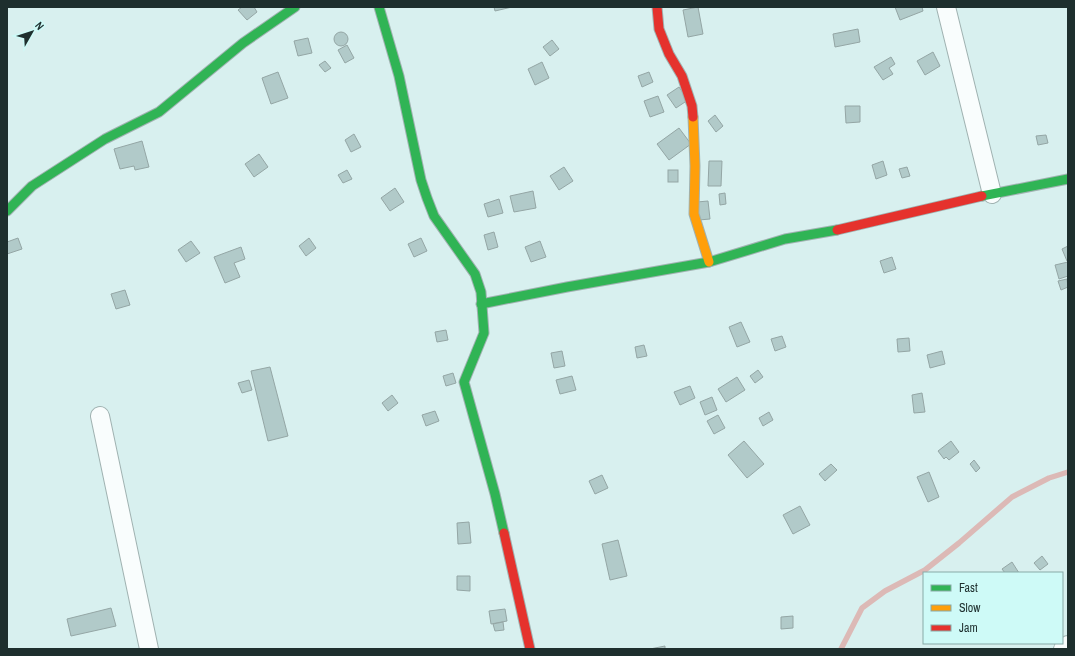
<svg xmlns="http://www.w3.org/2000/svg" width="1075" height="656" viewBox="0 0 1075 656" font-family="'Archivo Narrow',sans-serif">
<rect width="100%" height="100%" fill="#d8f0ef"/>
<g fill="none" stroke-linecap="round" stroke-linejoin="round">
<path stroke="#dcb9b6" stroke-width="5.5" d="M841,649L862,608L885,591L925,570L959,543L1012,497L1049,478L1068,472"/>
</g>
<g fill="#b1cac9" stroke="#94a6a5">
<path d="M242,7H254L257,12L247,20L238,10Z"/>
<path d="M494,7H512L495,11Z"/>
<path d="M698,7L703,34L688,37L683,10Z"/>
<path d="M895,7H922L923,11L900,20Z"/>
<path d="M858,29L860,42L835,47L833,34Z"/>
<circle cx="341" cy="39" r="7"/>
<path d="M308,38L312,53L298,56L294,41Z"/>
<path d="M552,40L559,49L550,56L543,47Z"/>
<path d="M347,45L354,58L345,63L338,50Z"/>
<path d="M933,52L940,66L925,75L917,61Z"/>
<path d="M891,57L895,64L889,68L893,74L883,80L874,67Z"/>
<path d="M325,61L331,68L325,72L319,65Z"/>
<path d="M542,62L549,78L535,85L528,69Z"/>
<path d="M278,72L288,98L271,104L262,78Z"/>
<path d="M649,72L653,82L642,87L638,76Z"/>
<path d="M679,87L688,100L676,108L667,95Z"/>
<path d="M658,96L664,112L650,117L644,101Z"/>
<path d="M845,106H860V122L846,123Z"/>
<path d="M715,115L723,126L716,132L708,121Z"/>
<path d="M679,128L691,144L669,160L657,144Z"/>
<path d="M354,134L361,147L351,152L345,140Z"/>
<path d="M1046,135L1048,143L1038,145L1036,136Z"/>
<path d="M142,141L149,167L135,170L134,166L120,169L114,149Z"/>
<path d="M259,154L268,167L254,177L245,164Z"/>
<path d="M709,161H722L721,186H708Z"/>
<path d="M883,161L887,175L876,179L872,165Z"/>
<path d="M564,167L573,181L559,190L550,176Z"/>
<path d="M907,167L910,176L902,178L899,169Z"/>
<path d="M347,170L352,179L343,183L338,175Z"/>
<rect x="668" y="170" width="10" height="12"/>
<path d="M395,188L404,202L390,211L381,198Z"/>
<path d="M533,191L536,208L514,212L510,196Z"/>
<path d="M725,193L726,204L720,205L719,194Z"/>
<path d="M499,199L503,213L488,217L484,204Z"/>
<path d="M708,201L710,219L699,220L697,202Z"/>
<path d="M494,232L498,247L488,250L484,235Z"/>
<path d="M18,238L22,249L7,254V242Z"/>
<path d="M309,238L316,248L306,256L299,246Z"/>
<path d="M421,238L427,251L414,257L408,244Z"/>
<path d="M191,241L200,253L186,262L178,250Z"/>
<path d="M540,241L546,257L531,262L525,247Z"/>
<path d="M1068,246V260L1067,261L1062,249Z"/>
<path d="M241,247L245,259L234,263L240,277L225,283L214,257Z"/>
<path d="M892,257L896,269L884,273L880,261Z"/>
<path d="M1068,262V276L1059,279L1055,265Z"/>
<path d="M1067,279L1068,287L1061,290L1058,281Z"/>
<path d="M125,290L130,305L116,309L111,294Z"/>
<path d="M741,322L750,342L737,347L729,327Z"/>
<path d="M446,330L448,340L437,342L435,332Z"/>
<path d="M782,336L786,347L775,351L771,339Z"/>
<path d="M909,338L910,351L898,352L897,339Z"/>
<path d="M644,345L647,356L637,358L635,347Z"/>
<path d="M562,351L565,366L554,368L551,353Z"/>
<path d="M942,351L945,364L930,368L927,355Z"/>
<path d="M270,367L288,436L268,441L251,371Z"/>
<path d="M758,370L763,377L755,383L750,376Z"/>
<path d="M453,373L456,383L446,386L443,376Z"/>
<path d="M572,376L576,390L560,394L556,380Z"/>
<path d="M737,377L745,390L726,402L718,389Z"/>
<path d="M249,380L252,390L242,393L238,383Z"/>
<path d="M690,386L695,398L680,405L674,392Z"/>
<path d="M922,393L925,412L914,413L912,395Z"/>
<path d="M392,395L398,403L388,411L382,403Z"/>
<path d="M712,397L717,410L705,415L700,402Z"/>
<path d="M435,411L439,421L426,426L422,415Z"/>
<path d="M769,412L773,420L763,426L759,418Z"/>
<path d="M718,415L725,428L714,434L707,421Z"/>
<path d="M744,441L764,464L747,478L728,455Z"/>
<path d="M951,441L959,452L949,460L946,457L944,459L938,451Z"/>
<path d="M974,460L980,468L976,472L970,464Z"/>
<path d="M831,464L837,470L825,481L819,474Z"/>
<path d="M929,472L939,497L928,502L917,477Z"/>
<path d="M602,475L608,488L595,494L589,481Z"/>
<path d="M800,506L810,525L793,534L783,515Z"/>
<path d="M469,522L471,543L458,544L457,523Z"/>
<path d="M618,540L627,576L610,580L602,544Z"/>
<path d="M1042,556L1048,564L1040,570L1034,563Z"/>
<path d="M1012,562L1019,573H1005L1002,569Z"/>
<path d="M457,576H470V591L457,590Z"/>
<path d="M111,608L116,626L71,636L67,619Z"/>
<path d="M505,609L507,621L491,624L489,611Z"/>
<path d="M793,616V628L781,629V617Z"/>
<path d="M503,622L504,630L495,631L493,624Z"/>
<path d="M665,646V649H650Z"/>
</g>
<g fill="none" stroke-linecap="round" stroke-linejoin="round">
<g stroke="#a0b2b1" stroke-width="20">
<g id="street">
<path d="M946,7L992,194"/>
<path d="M100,416L149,649"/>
<path d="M1063,649L1068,645"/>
</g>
</g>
<g stroke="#a0b2b1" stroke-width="11">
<g id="fast">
<path d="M379,7L399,76L421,180L427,198L434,216L475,274L481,292L484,333L464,382L495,494L504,533"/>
<path d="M982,196L1068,179"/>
<path d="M7,211L32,186L105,139L159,112L243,43L295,7"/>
<path d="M481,304L567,287L709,262L785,239L837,230"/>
</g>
</g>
<g stroke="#a0b2b1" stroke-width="11">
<path id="slow" d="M693,117L695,166L694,214L709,262"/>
</g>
<g stroke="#a0b2b1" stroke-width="11">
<g id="jam">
<path d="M657,7L659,29L669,54L682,76L692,106L693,117"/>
<path d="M837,230L982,196"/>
<path d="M504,533L530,649"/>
</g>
</g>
<use href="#street" stroke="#f9fdfd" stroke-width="18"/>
<use href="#fast" stroke="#30b455" stroke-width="9"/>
<use href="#slow" stroke="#ff9f0a" stroke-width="9"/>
<use href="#jam" stroke="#e5322d" stroke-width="9"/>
</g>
<rect width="1075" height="656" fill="none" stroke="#1e2f2e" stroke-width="16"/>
<rect x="923" y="572" width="140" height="72" fill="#cefaf7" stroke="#88a9a7"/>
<rect x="931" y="585" width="20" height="6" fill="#30b455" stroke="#88a9a7"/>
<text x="959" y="592" font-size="12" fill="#1e2f2e">Fast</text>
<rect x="931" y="605" width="20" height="6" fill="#ff9f0a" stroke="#88a9a7"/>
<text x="959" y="612" font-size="12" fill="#1e2f2e">Slow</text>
<rect x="931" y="625" width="20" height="6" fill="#e5322d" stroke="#88a9a7"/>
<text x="959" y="632" font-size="12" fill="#1e2f2e">Jam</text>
<g transform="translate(32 32) rotate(51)" stroke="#cefaf7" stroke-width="3" paint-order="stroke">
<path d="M0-3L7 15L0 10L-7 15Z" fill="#1e2f2e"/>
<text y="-6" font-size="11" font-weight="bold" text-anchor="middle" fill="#1e2f2e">N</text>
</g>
</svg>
